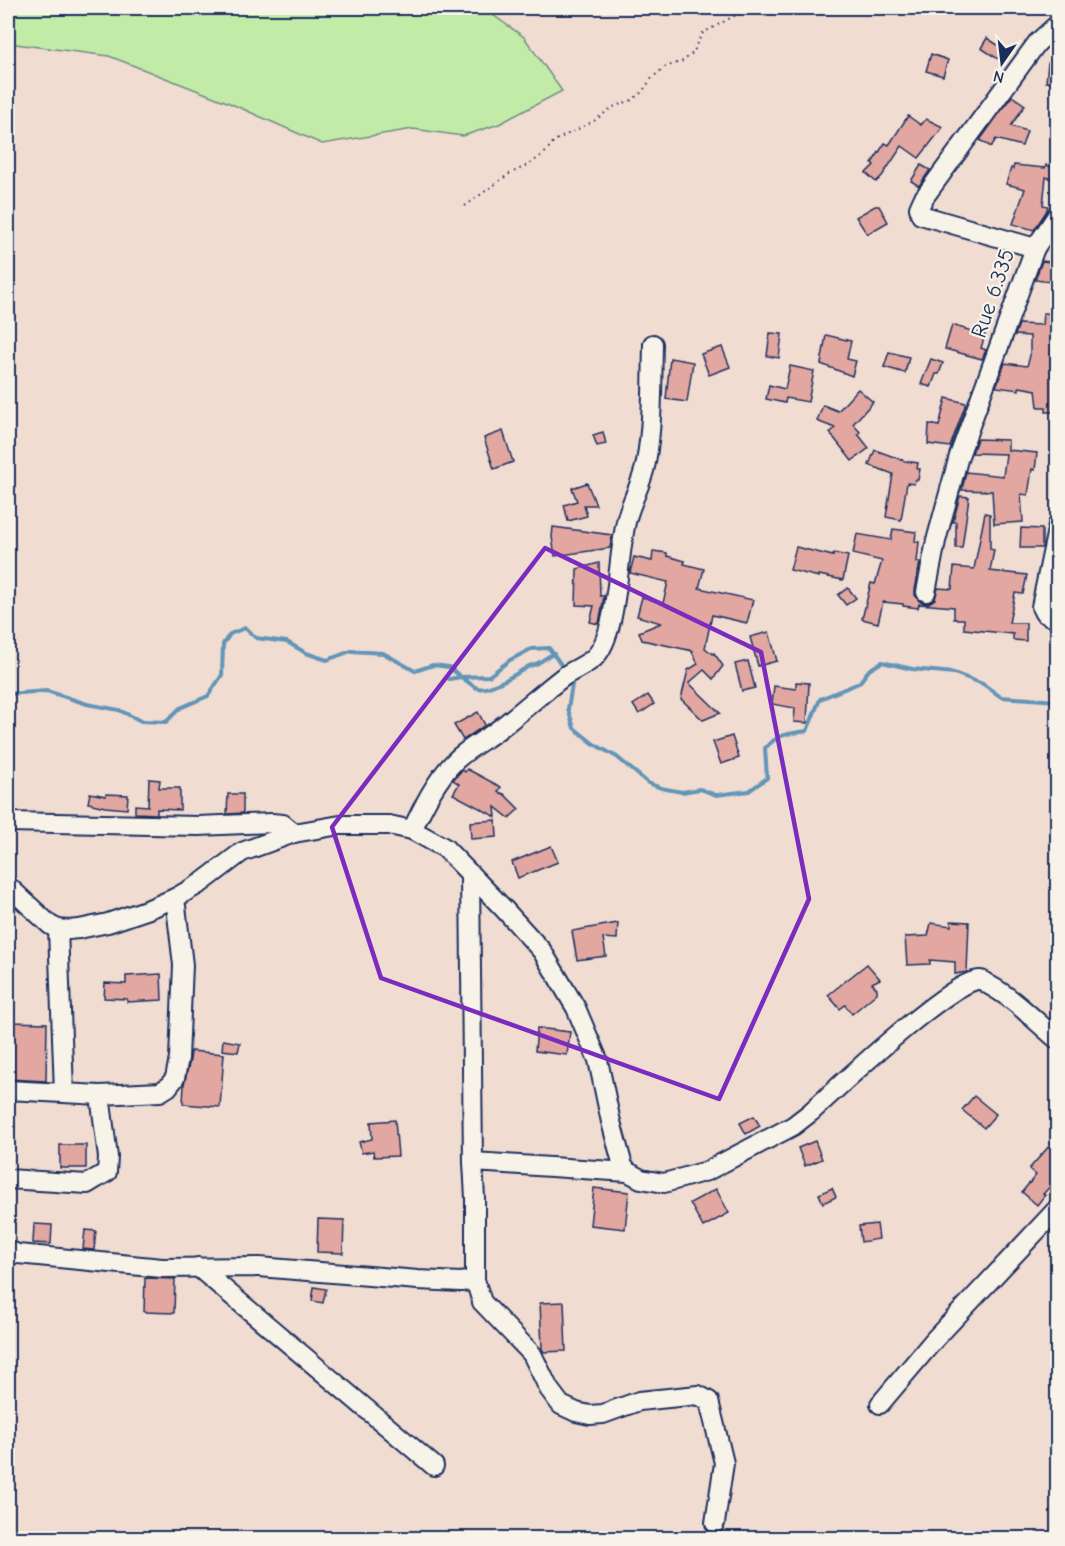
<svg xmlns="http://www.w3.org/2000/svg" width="1065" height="1546" viewBox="0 0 1065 1546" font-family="'Comic Neue',sans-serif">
<rect width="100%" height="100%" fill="#f1dcd2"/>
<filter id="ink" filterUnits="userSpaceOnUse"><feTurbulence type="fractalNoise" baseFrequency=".0167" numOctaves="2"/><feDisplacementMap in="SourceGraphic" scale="12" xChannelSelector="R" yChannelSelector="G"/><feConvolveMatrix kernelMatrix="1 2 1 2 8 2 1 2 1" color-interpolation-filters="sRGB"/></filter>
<g filter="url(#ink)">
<path fill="#c1eba7" stroke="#6e8d82" stroke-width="1.5" d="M8,8H483L524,37L562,91L499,124L463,136L413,129L322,144L227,102L109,56L8,43Z"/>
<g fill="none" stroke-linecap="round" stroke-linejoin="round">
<g stroke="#6295b7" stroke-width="4">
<path d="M449,679L461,677C466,680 472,686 477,688C488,692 520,672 529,666C532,665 535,665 538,663C544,660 547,656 554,654"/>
<path d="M569,679L572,685L568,709L574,728L594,744L617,757L648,783L661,788L682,792L700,789L716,795L749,791L767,778L765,748C780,733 786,734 807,731L820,699L859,683L869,670L882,662L912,669L954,673L983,684L1001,697L1058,701"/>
<path d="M8,694L47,691L87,704L119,710L141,721L166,722L180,708L208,696L222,675L223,644L230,634L245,628L256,638L287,642L306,653L327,660L351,651L383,653L415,671L433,665L449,667L461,677L489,676L510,660L531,649L549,648L564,669"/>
</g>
</g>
<g fill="#e2a7a0" stroke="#1b2f5e" stroke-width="1.5">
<path d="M987,38L1004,49L998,59L981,48Z"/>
<path d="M931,54L948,60L943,76L926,71Z"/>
<path d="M1048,63L1058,64V83L1046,82Z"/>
<path d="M1012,96L1025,105L1011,126L1027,131L1022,146L996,139L991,147L980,140Z"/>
<path d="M908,116L921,125L926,119L943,127L919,158L902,146L882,176L876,182L866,173L874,165L872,163L885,143L889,145Z"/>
<path d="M921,165L930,170L919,186L911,181Z"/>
<path d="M1014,165L1045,168L1046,165L1058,169V181L1046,177L1043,205L1048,206L1046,212L1034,230L1013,224L1025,189L1006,184L1011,168L1013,169Z"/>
<path d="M875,206H879L888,222L867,234L856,217Z"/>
<path d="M1042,261L1058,263V283L1035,280Z"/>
<path d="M1043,313L1058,314V412H1046V407H1038L1036,390L1019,387V390L996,387L1005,363L1027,366L1030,356V336L1015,335L1019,324L1042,325Z"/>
<path d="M952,325L985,335L981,348L986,350L982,359L945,349Z"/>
<path d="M770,333L782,334L779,358L767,356Z"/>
<path d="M826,335L851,341L847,359L856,361L852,376L821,364Z"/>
<path d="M722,347L730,367L709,375L701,354Z"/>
<path d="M889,352L909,357L905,373L884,367Z"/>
<path d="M670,358L693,362L687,402L666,399Z"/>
<path d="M931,359L943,363L939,374H936L931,387L921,384Z"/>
<path d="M790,366L814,371L808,402L786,398L785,403L766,399L769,385L785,389Z"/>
<path d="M858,389L873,402L853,424L860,432L858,434L869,448L852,461L830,433L835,428L817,421L823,405L838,411Z"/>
<path d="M946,398L966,403L950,447L928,444L929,424L939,426Z"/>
<path d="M503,431L513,462L494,469L484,438Z"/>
<path d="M603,432L606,444L597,446L593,435Z"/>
<path d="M977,439L1008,440V450L1037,453L1035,470L1032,469L1028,495L1021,494L1023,522L994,524L992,491L962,490L966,472L1003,476L1006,454L972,453Z"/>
<path d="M875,450L905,461L918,463L917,469H920L918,480H915L914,484L907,483L901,520L886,517L893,474L869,465Z"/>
<path d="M587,483L596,505H584L587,516L568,521L564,505L577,501L572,488Z"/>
<path d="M960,496L969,497L962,548H956V522H953Z"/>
<path d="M985,513L990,514V549L994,550L990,571L1027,575L1023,594L1015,593L1009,623H1026V641L1013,640V634L964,629V619H954V607L919,604L918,608L903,606V604L883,602L878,623L862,619L871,583L875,584L882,561L853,554L857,534L891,540L893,529L916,532L915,542H919L917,562H920L915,590V595L919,601L924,603H929L935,599L938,588L952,589L954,567L974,569Z"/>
<path d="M553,527L612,535L610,548L555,556L552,537Z"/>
<path d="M1021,528L1042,529V548H1020Z"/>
<path d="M796,547L833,556L834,553L848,556L843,580L819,575V577L790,570Z"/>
<path d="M653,551L667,553V556L685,561L684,564L704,569L699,588L753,600L747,623L712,615L705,648L713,654L714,653L723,666L713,679L704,670L689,683L720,713L703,720L681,699L688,670L698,664L692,652L693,651L642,640L639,632L661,623L637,616L642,597L663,603L668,582L630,573L634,557L652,561Z"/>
<path d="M599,563L600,596H604L599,624L590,622L594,606L576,605L577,569Z"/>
<path d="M848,588L856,598L846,605L838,595Z"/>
<path d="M769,632L777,661L758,666L750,637Z"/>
<path d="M748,661L755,688L742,691L735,664Z"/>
<path d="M796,682L809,683L807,723L794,722L795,708L772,704L774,686L796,689Z"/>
<path d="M648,695L654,704L639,714L633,705Z"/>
<path d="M478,712L485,725L463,740L454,725Z"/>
<path d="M732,736L739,758L721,764L713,742Z"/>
<path d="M467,769L501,787L498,792L504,794L519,809L509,818L495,807L496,817L453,794L459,784L453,780L462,770L465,772Z"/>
<path d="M149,779L160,780L159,788H180V810L157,809V814L135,813V805L148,806Z"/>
<path d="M90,793L106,796V794L128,795L127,809L105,807L88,803Z"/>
<path d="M228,794H243V813L227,814Z"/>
<path d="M496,820L497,837L471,839L470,822Z"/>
<path d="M551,846L558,862L518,878L512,862Z"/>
<path d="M951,921L969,922L967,972L955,974V962L930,960V964L907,965L905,937L928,936L931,923L951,926Z"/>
<path d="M618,923L617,939L603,938L606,956L577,960L572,931Z"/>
<path d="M867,964L880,979L872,983L877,989V993L852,1014L845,1005L840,1009L828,995Z"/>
<path d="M161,974L162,1000L127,1002V999L104,998L105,983L126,984V976Z"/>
<path d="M9,1022L47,1023L46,1081L8,1079Z"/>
<path d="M537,1028L570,1032L567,1055L535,1051Z"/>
<path d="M223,1040L240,1043L238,1052L222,1050Z"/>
<path d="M191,1051L224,1054L220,1107L183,1104L184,1084L190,1060Z"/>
<path d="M974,1096L996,1114L984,1128L962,1110Z"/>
<path d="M754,1116L760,1126L746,1134L740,1123Z"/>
<path d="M395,1120L398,1156L374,1157L373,1151L362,1153L359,1142L372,1139L371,1122Z"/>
<path d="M1058,1136V1178L1043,1194L1045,1195L1037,1205L1022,1192L1036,1175L1029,1169Z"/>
<path d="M815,1141L822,1159L805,1166L798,1148Z"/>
<rect x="60" y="1145" width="26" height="23"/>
<path d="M594,1188L629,1192L625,1229L590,1225Z"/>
<path d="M832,1188L836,1197L823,1203L819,1194Z"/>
<path d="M716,1189L729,1213L703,1227L690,1203Z"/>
<path d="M318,1219L344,1220L343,1253L317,1252Z"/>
<path d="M34,1224L52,1225L51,1244L33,1243Z"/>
<path d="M877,1224L879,1239L861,1242L859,1226Z"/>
<path d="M85,1230L96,1231L94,1250L83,1249Z"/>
<path d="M145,1278L175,1279L174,1313L144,1312Z"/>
<path d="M314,1287L326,1289L323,1303L312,1301Z"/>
<path d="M564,1302L566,1351L544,1352L542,1349L540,1303Z"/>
</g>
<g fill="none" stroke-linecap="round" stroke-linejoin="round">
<g stroke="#1b2f5e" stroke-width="22">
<g id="minor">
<path d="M1035,248L1058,214"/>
<path d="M1058,525L1041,607L1044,613L1052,617L1058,616"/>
<path d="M926,592L936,541L959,456L1035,248L921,215L919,208L923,199L1037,43L1058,24"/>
<path d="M8,822L198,826L272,823L283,824L294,833"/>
<path d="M412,830C424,805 436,780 455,761C468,748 485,740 499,729C521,712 541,694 563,677C572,670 585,666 594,658C619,634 617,553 627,518C632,499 643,481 646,462C653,423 652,383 653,344"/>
<path d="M470,874L473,1162"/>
<path d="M8,886L50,925L58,929L67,930L79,929L108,923L149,909L175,898L201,883L242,852L294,833L340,825H389L412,830L445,848L504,909L542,951L576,1008L598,1060L611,1122L623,1166L628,1172L641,1179L664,1183L707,1171L793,1126L811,1112C834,1091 956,975 981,980C984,981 986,983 989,985C1015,999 1035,1021 1058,1040"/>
<path d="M58,929L64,1092"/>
<path d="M8,1090L100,1095L160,1092L168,1087L175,1078L179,1058L183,965L175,898"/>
<path d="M8,1179L87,1184L107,1172L108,1157L100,1095"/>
<path d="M8,1250L18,1254L162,1268L259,1267L418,1280L461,1282L475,1280L482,1302L532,1354L549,1389L561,1405L576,1412L590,1415L603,1414L639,1401L698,1395L709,1401L724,1463L715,1523"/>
<path d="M198,1267L434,1466"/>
<path d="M475,1280V1198L473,1162L628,1172"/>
<path d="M880,1404L934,1340L1058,1208"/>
</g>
</g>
<path stroke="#1b2f5e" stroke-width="2" stroke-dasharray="1.5 4.5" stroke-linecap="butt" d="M465,206L509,174L528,165L544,154L554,141L594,121L613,107L632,100L642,92L652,78L665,67L683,61L694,52L697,43L703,33L736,15L777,8"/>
<use href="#minor" stroke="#f7f3e8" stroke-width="18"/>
</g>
</g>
<path fill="none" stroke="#7b2cbf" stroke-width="4.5" stroke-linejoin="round" d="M545,548L761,652L809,899L719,1099L381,978L332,827Z"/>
<g text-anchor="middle" stroke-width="4.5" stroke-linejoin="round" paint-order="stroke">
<g font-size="22" fill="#1b2f5e" stroke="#f7f3e8">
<text transform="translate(992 293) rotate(-71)" y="8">Rue 6.335</text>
</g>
</g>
<rect width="1065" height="1546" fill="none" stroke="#f7f3e8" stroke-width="30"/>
<rect x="15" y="15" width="1035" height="1516" fill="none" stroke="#1b2f5e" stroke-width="2" filter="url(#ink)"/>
<g transform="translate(1002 63) rotate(194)" stroke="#f7f3e8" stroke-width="4.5" paint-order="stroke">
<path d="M0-4.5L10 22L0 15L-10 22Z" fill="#1b2f5e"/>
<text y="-9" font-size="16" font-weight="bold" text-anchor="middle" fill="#1b2f5e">N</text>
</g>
</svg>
